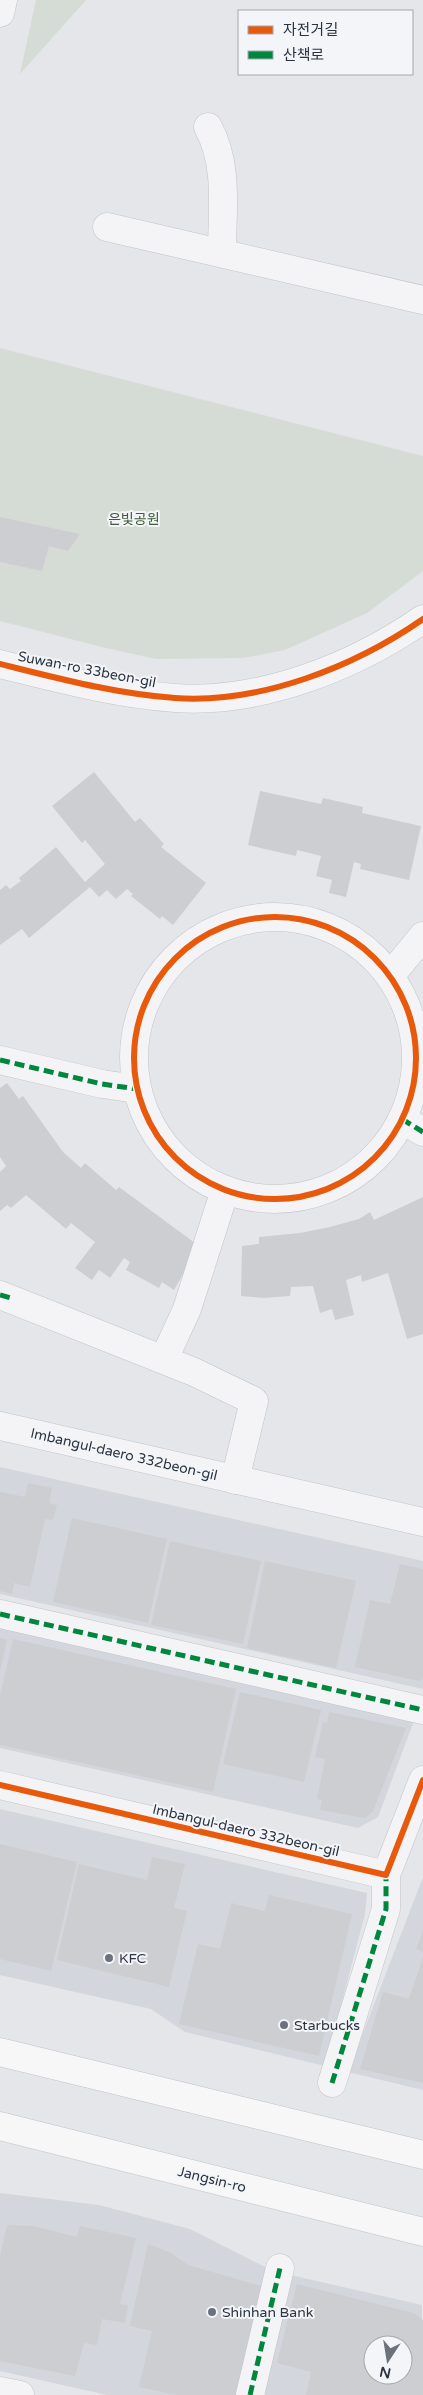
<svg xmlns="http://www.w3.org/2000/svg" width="423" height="2395" viewBox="0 0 423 2395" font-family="'Varela Round','Noto Sans KR',sans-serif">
<rect width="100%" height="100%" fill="#e4e6e9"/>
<g fill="#d3d6dc" fill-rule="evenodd">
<path d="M0,1467L423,1561V1689L0,1594Z"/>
<path d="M0,1626L415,1718L378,1817L358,1828L0,1748Z"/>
<path d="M0,1809L367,1893L365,1914L325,2066L185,2032L151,2009L0,1975Z"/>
<path d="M423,1877V2090L348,2072Z"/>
<path d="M0,2193L99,2205L190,2229L269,2269L240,2395H107L0,2371Z"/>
<path d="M286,2274L422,2305L423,2395H258ZM373,2345H403V2375H373Z"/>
</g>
<g fill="#d5dcd5">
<path d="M36,0H86L20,74Z"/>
<path d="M0,348L423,456V571L367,613L285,650L243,658L156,659L106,648L0,621Z"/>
</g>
<g fill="#cdced1" fill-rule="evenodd">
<path d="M0,517L80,534L68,551L49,546L42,571L0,562Z"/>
<path d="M94,772L135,822L140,818L164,844L161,847L206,883L173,925L162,916L160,919L131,896L133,894L127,889L116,899L107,890L99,897L90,887L29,938L22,929L0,945V890L6,885L10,889L21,881L19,878L56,847L85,882L105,864L85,840L82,843L52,806Z"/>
<path d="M260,791L321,804L323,798L363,807L362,813L421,826L409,880L360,869L361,864L354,862L346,897L329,893L332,880L316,876L321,856L297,850L296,856L248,845Z"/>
<path d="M7,1083L19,1099L23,1096L63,1152L81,1168L85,1163L116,1190L119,1187L199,1246L174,1290L162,1282L159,1288L126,1270L130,1262L124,1258L110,1278L99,1270L92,1280L75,1268L95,1242L71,1223L66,1229L26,1195L11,1208L7,1205L0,1211V1172L6,1166L0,1157V1088Z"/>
<path d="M423,1197V1334L407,1339L388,1273L362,1282L361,1275L346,1280L354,1315L335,1320L332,1309L320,1313L313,1286L291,1287L290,1296L264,1298L241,1296L242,1246L259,1244V1237L300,1233L330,1227L359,1219L370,1212L374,1220Z"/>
<path d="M28,1483L52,1488L49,1503L57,1505L53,1520L45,1519L30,1587L14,1583L12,1594L0,1591V1492L25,1497Z"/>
<path d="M72,1518L167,1539L148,1623L53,1602Z"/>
<path d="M170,1541L261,1561L243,1644L151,1625Z"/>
<path d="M265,1561L356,1581L336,1668L247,1648Z"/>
<path d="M400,1564L423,1569V1679L419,1681L355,1667L370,1600L390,1604Z"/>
<path d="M0,1638L7,1640L1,1668H0Z"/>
<path d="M13,1639L236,1689L213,1792L0,1745V1696Z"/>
<path d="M240,1692L321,1710L304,1782L223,1764Z"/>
<path d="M329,1712L406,1728L373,1811L365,1818L320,1810L322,1800L317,1799L325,1759L315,1757L323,1722L327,1723Z"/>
<path d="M0,1844L77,1862L51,1971L0,1959Z"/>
<path d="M152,1857L185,1864L174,1908L187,1911L169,1987L57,1960L79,1864L147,1880Z"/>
<path d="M269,1895L352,1914L319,2056L179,2024L198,1944L220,1949L231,1903L265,1911Z"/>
<path d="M423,1931V1952L416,1949Z"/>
<path d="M423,1957V2083L360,2069L383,1992L409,1999Z"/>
<path d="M7,2225L34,2226L77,2237L80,2226L136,2238L120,2304L128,2305L125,2323L102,2319L97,2345L84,2343L75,2376L0,2361V2257Z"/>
<path d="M148,2244L171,2253L188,2265L261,2286L236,2395H177L139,2387L152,2331L130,2326Z"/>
<path d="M297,2284L414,2313L423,2320V2395H306L311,2372L277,2363ZM373,2345H403V2375H373Z"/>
</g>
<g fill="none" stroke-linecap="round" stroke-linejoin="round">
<g stroke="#c2c4c7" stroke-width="29">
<g id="minor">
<path d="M0,13L3,0"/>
<path d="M208,127C229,165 222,211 222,253"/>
<path d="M107,227L423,300"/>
<path d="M0,664C57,678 116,694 175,698C260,704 354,667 423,619"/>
<circle cx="275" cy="1058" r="141"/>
<path d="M390,976L423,936"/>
<path d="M0,1060L102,1084L137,1089"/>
<path d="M402,1119L423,1132"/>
<path d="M0,1295L194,1372L254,1401L235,1480"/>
<path d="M164,1359L187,1309L225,1190"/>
<path d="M0,1426L423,1522"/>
<path d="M0,1614L423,1710"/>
<path d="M0,1785L386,1875L423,1780"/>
<path d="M332,2083L386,1909V1875"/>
<path d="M0,2391L20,2395"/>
<path d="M250,2395L280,2268"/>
</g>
</g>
<g stroke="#c1c3c6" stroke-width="29">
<g id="major">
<path d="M0,2052L423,2155"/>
<path d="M0,2126L423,2232"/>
</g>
</g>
<use href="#minor" stroke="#f4f4f6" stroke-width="28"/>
<use href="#major" stroke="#f7f7f8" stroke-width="28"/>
<g stroke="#00873e" stroke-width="5" stroke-dasharray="10 5" stroke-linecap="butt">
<path d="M0,1060L102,1084L137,1089"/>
<path d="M402,1119L423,1132"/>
<path d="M0,1295L11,1298"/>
<path d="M0,1614L423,1710"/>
<path d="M332,2083L386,1909V1875"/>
<path d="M250,2395L280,2268"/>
</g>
<g stroke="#f3f5f8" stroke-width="9">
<g id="cycleway">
<path d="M0,664C57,678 116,694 175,698C260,704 354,667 423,619"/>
<circle cx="275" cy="1058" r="141"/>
<path d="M0,1785L386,1875L423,1780"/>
</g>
</g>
<use href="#cycleway" stroke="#e8590c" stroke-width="6"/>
</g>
<g fill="#6c727c" stroke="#f3f5f8" stroke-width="2">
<circle cx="109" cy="1958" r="5"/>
<circle cx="284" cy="2025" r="5"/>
<circle cx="212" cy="2312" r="5"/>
</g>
<g text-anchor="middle" stroke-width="4" stroke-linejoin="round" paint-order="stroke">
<g font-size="14" fill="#405c3a" stroke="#f3f5f8">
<text x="134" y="524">은빛공원</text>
</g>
<g font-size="14" fill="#2c3442" stroke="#f3f5f8">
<text transform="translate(87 669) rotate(11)" y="5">Suwan-ro 33beon-gil</text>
<text transform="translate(124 1454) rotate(13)" y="5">Imbangul-daero 332beon-gil</text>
<text transform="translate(246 1830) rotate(13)" y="5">Imbangul-daero 332beon-gil</text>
<text transform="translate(212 2179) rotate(14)" y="5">Jangsin-ro</text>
</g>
<g font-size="14" fill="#2c3442" stroke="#f3f5f8" text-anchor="start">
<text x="119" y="1963">KFC</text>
<text x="294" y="2030">Starbucks</text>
<text x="222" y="2317">Shinhan Bank</text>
</g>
</g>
<rect x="238" y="10" width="175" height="65" fill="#f3f5f8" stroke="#a3a8af"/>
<rect x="248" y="26" width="25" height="8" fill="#e8590c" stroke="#a3a8af"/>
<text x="283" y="35" font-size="15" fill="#2c3442">자전거길</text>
<rect x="248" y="51" width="25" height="8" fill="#00873e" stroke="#a3a8af"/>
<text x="283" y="60" font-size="15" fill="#2c3442">산책로</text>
<g transform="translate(388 2360) rotate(192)"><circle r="24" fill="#f3f5f8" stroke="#a3a8af"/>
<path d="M0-4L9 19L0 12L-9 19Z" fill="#6c727c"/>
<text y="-8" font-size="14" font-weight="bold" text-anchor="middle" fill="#2c3442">N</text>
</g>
</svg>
